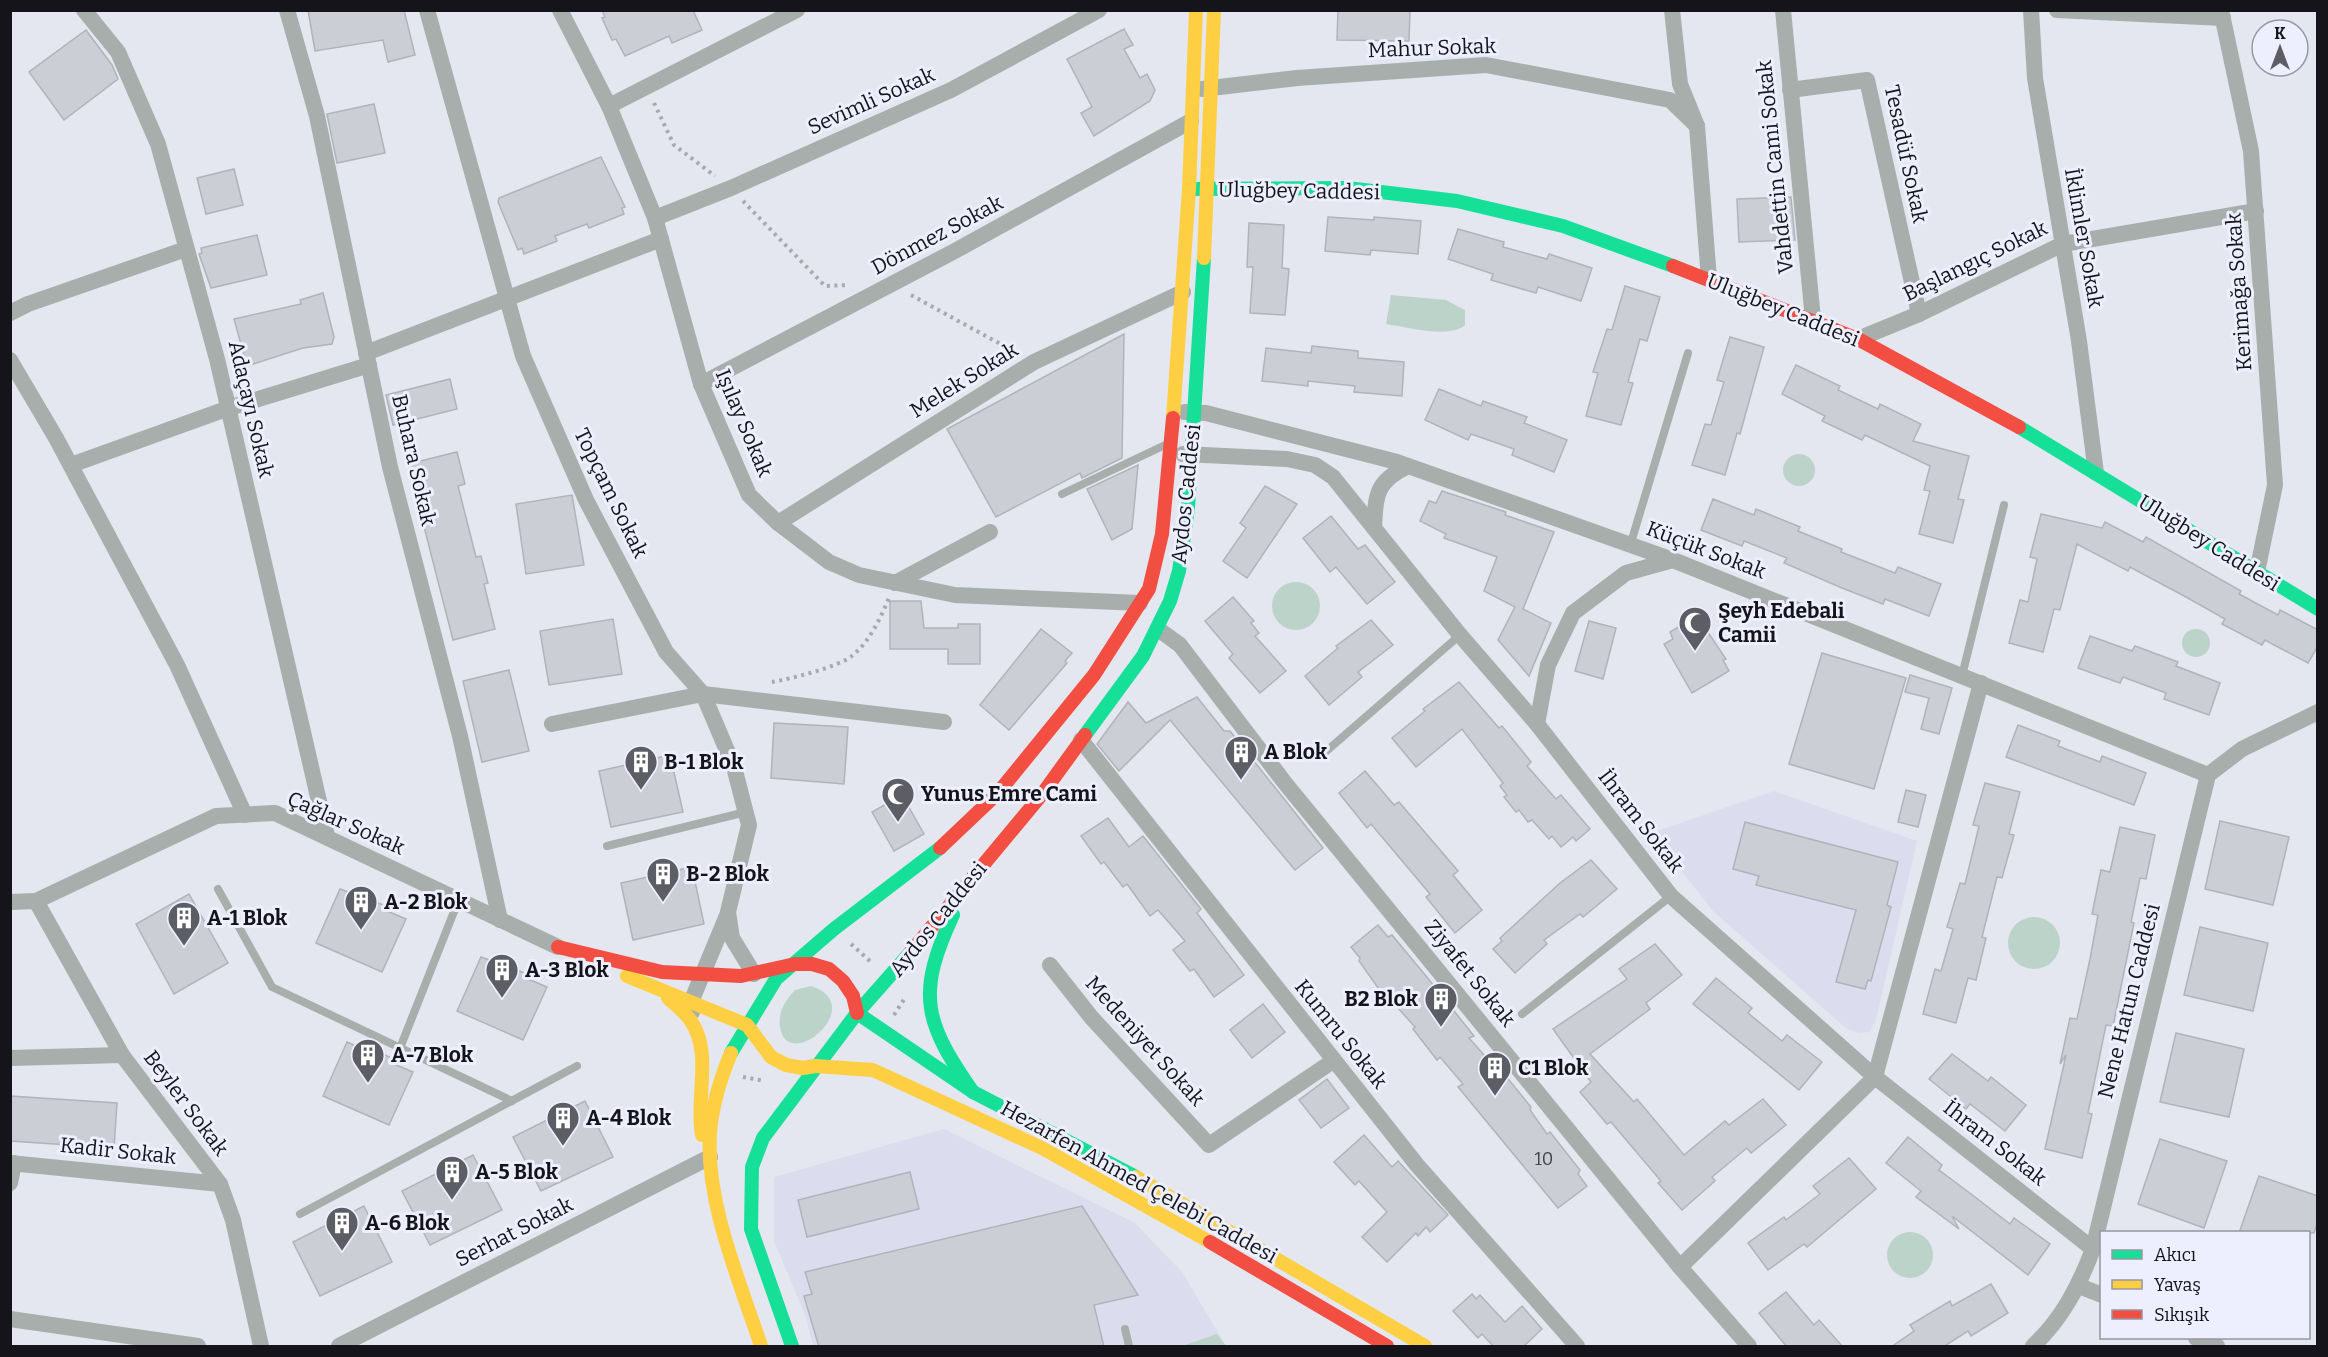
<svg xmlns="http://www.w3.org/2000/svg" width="2328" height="1357" viewBox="0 0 2328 1357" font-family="Bitter,serif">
<rect width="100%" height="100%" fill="#e4e6f0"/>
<g fill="#dbddef">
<path d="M1774,791L1917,841L1876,1020L1870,1032L1859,1033L1847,1029L1714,912L1651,833Z"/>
<path d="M944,1129L1135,1223L1182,1272L1226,1346H813L806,1317L774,1241V1177Z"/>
</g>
<g fill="#bcd3ca">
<path d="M1391,295L1446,300L1465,310V325C1451,339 1406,327 1386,324Z"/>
<circle cx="1799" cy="470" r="16"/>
<circle cx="1296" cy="606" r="24"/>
<circle cx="2196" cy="643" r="14"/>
<circle cx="2034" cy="943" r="26"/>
<path d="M811,986C870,1005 787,1075 780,1027C778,1011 785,1001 795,990Z"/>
<circle cx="1910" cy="1255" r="23"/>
<path d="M1217,1334L1226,1346H1182Z"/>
</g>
<g fill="#ccced5" stroke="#b1b3ba" stroke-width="1.5">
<path d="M308,10H404L415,55L388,62L383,40L315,51Z"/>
<path d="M602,10H693L702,30L672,43L669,36L625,56L616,39L612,40L602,18L605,17Z"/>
<path d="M1338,10H1410L1409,41L1337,40Z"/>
<path d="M1124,29L1133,45L1124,49L1140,78L1147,74L1155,90L1150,101L1094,136L1081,113L1092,107L1067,59Z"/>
<path d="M86,30L112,65L118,79L64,120L29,72Z"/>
<path d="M374,104L385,153L337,163L327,114Z"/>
<path d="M601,157L625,207L622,208L624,214L589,228L587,224L555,236L557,241L524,254L522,248L518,250L498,202L499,198Z"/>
<path d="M234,169L243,205L206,214L197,178Z"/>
<path d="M1791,197L1795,240L1739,242L1737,199Z"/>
<path d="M1328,217L1374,220V217L1421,221L1418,254L1371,250L1370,255L1325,251Z"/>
<path d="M1249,223L1284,225L1282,268L1289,269L1285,315L1250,313L1253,267H1247Z"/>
<path d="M1458,229L1504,242L1503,247L1547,259L1549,254L1592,268L1581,301L1538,287L1536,293L1491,280L1493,274L1448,259Z"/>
<path d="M257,235L267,275L211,288L199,254L202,253L201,248Z"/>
<path d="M1625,286L1660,297L1647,341L1640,339L1628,382L1633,383L1621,425L1586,416L1598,373L1593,372L1607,329L1612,330Z"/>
<path d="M323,293L334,337L332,344L303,348L247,366L234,319L301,304L300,300Z"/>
<path d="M1124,334L1122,458L1082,478L1080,473L996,517L947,429Z"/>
<path d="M1730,337L1764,347L1740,434L1737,433L1725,475L1692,465L1705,424L1711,425L1724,382L1717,380Z"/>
<path d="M1312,346L1358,351V358L1404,362L1402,396L1354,392L1355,386L1308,381V386L1262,381L1266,348L1311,353Z"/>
<path d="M1796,365L1840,386L1838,390L1878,409L1880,404L1921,424L1913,441L1969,456L1958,499L1964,500L1953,543L1919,534L1930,491L1924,490L1930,466L1865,435L1862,440L1822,421L1825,416L1782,394Z"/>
<path d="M450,379L457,409L393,425L386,395Z"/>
<path d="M1439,389L1481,406L1483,401L1527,417L1524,423L1567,440L1554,472L1512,455L1514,449L1471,434L1468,440L1425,420Z"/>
<path d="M457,452L465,484L458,486L476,557L481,556L488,583L484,584L495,629L453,640L408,464Z"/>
<path d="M1138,465L1132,529L1112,540L1087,489Z"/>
<path d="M1265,486L1297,504L1247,578L1223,561L1246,528L1240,523Z"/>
<path d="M1442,491L1506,512L1505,515L1554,532L1523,609L1551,623L1529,676L1498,640L1515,607L1484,591L1497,557L1444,538L1446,534L1420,521L1429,501L1436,503Z"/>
<path d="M572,495L584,565L526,574L516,504Z"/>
<path d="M1713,499L1754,515L1756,509L1800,527L1798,531L1842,549L1841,552L1895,573L1898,567L1941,584L1929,616L1885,599L1883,604L1842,588L1784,563L1787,558L1744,541L1742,546L1701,530Z"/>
<path d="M2041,514L2102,528L2105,522L2143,542L2146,537L2241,591L2239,594L2278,615L2280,610L2318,630V646L2308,663L2265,640L2262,645L2222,624L2225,619L2186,597L2130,567L2128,571L2077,544L2060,610L2054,609L2043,652L2009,643L2020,600L2028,602L2037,559L2030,557Z"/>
<path d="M1331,516L1358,549L1365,545L1395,582L1367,604L1336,567L1330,572L1303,538Z"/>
<path d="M1233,597L1254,621L1251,623L1259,633L1255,636L1286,671L1260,693L1229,658L1233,654L1205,621Z"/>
<path d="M890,601H921L924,628H958V624H980V664H948V649H890Z"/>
<path d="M1697,616L1726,659L1723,660L1729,671L1692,693L1664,644L1673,639L1670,632Z"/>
<path d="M613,619L622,674L549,685L540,631Z"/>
<path d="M1371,620L1393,645L1358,672L1362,677L1329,705L1305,676L1338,648L1336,646Z"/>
<path d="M1589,621L1616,628L1603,679L1575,671Z"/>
<path d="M1041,629L1072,653L1065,661L1067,663L1009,730L980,705Z"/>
<path d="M2090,636L2132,651L2135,646L2178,662L2176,666L2220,683L2209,715L2164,699L2166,693L2123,677L2120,683L2078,668Z"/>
<path d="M1822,653L1906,678L1874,789L1789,764Z"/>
<path d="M509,670L529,751L482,762L463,681Z"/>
<path d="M1910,675L1952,688L1939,734L1921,729L1929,698L1905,692Z"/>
<path d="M1459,682L1499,728L1502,726L1531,762L1527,766L1556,799L1561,795L1590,829L1576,841L1573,837L1561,847L1552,836L1549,839L1532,820L1528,822L1519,810L1516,812L1504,797L1507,795L1500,786L1503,783L1462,729L1416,767L1392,738L1425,711L1423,709Z"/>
<path d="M1197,697L1224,731H1230L1323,848L1295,870L1170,720L1119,771L1097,744L1128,702L1146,723Z"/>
<path d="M774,723L848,727L844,784L771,778Z"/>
<path d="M2018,725L2060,741L2058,746L2100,762L2102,756L2146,773L2134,805L2006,757Z"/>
<path d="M670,755L683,812L611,827L599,771Z"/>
<path d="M1365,771L1394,805L1399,802L1458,871L1453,875L1482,910L1455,933L1426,897L1430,894L1371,824L1367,828L1339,793Z"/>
<path d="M1985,783L2020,792L2009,834L2014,835L2002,878L1997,877L1982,937L1986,938L1976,980L1968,978L1956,1023L1923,1014L1935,969L1941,971L1953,929L1947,927L1960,883L1965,884L1979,826L1973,825Z"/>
<path d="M1906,790L1926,795L1918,827L1898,822Z"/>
<path d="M902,795L924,834L894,851L872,812Z"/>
<path d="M1108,818L1129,847L1143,836L1201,909L1197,913L1244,975L1214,997L1194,969L1190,971L1173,950L1185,941L1158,910L1150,916L1127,884L1123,887L1104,862L1101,864L1081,836Z"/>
<path d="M2220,821L2289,837L2273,905L2205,889Z"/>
<path d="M1745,822L1898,862L1887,905L1891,907L1871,981L1868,980L1865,989L1836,982L1856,910L1756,885L1759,876L1733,869Z"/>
<path d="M2120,827L2155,835L2146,879L2140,878L2131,922L2134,923L2113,1026L2106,1025L2088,1113L2092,1114L2082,1158L2045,1149L2066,1055L2060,1064L2070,1018L2077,1019L2090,959L2098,915L2092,914L2101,870L2110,872Z"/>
<path d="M1591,860L1617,889L1583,917L1580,914L1544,940L1547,944L1515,973L1493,949L1502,941L1500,938L1560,883Z"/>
<path d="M692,867L704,924L633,940L621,883Z"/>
<path d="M340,889L389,907L387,911L406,919L382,972L316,943Z"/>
<path d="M189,894L228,963L174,994L136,924Z"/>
<path d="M1378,925L1388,937L1392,935L1426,976L1474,1036L1469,1038L1499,1072L1501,1070L1531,1107L1530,1110L1547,1134L1550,1132L1580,1170L1578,1174L1587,1186L1558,1208L1458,1087L1463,1084L1440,1057L1437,1060L1413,1029L1415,1027L1389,998L1386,999L1359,961L1360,958L1351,947Z"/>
<path d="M2200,927L2268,943L2253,1011L2184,995Z"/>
<path d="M1655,944L1682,975L1646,1003L1650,1009L1590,1054L1634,1102L1637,1099L1684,1155L1725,1121L1729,1125L1763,1099L1786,1125L1751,1153L1747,1148L1712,1177L1715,1181L1682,1210L1658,1183L1661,1181L1611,1122L1607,1124L1580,1092L1591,1082L1553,1029L1627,979L1619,969Z"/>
<path d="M481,957L530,975L528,979L547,987L523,1040L457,1011Z"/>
<path d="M1716,978L1752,1008L1748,1013L1782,1041L1787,1035L1822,1062L1799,1090L1693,1004Z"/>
<path d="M1263,1004L1285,1032L1252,1058L1230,1030Z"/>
<path d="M2176,1033L2244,1049L2229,1117L2160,1102Z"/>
<path d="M347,1042L368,1051L370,1048L396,1060L394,1064L413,1072L389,1125L323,1096Z"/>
<path d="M1952,1054L1988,1081L1991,1077L2026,1105L2005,1131L1970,1104L1966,1109L1929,1079Z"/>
<path d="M1327,1079L1349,1108L1321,1128L1299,1100Z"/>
<path d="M10,1096L117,1103L114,1148L10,1141Z"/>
<path d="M585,1101L613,1157L541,1191L513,1137Z"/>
<path d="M1364,1135L1392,1167L1398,1161L1448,1215L1430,1232L1426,1227L1418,1236L1416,1233L1387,1262L1362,1237L1387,1212L1359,1181L1355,1185L1334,1162Z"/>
<path d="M1908,1137L1942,1165L1939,1170L1975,1197L2010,1224L2014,1218L2050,1244L2028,1275L1952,1216L1959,1229L1916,1197L1921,1191L1886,1163Z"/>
<path d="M2160,1139L2227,1161L2204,1228L2138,1204Z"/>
<path d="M473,1155L502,1210L430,1245L402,1191Z"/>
<path d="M1849,1158L1876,1189L1807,1247L1804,1244L1768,1270L1748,1243L1784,1217L1786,1220L1820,1194L1813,1186Z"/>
<path d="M910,1172L919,1209L807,1237L798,1200Z"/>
<path d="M2259,1176L2318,1196V1221L2314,1233H2239Z"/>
<path d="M364,1206L392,1262L320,1296L293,1242Z"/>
<path d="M1082,1206L1138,1295L1094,1305L1104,1347H819L804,1296L812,1294L805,1272Z"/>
<path d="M1991,1284L2008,1313L1971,1336L1968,1331L1943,1347H1891L1914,1331L1910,1325L1950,1301L1952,1306Z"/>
<path d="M1786,1292L1814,1325L1819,1320L1843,1347H1787L1759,1313Z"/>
<path d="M1472,1294L1476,1299L1480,1295L1505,1322L1522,1306L1542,1329L1523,1347H1494L1482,1334L1478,1338L1453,1311Z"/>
</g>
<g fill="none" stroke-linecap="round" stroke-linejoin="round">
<g stroke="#a6aaab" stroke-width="4" stroke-dasharray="3 4.5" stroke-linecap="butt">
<path d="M654,103L674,145L715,176"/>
<path d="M743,201L825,286L849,285"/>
<path d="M911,295L1015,352"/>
<path d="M772,682C790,679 838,667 852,656C870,641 880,619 889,598"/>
<path d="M851,944L872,963"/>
<path d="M894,1015L905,998"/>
<path d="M743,1077L765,1081"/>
</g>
<g stroke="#a8aeab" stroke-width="8">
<path d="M1062,494L1165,445"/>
<path d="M1630,546L1688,353"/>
<path d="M1962,676L2004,505"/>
<path d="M1323,754L1460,635"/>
<path d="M607,846L746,812"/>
<path d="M218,889L272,987L512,1101"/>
<path d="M1522,1014L1671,896"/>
<path d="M400,1048L459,899"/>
<path d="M300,1214L577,1066"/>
<path d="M1125,1329L1129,1346"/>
</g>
<g stroke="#a8aeab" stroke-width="16">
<path d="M84,10L118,52L158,144L217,359L327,836"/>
<path d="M287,10L317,116L390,467L460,736L500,920"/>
<path d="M427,10L523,356L586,500L666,652L703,694L734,767L749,825L728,912L732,938L754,974"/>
<path d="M560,10L609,106L655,218L701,384L749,495L778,523L829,562L859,575L955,595L1140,603"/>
<path d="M1672,10L1680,84L1697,126L1709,279"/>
<path d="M1783,10L1813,319"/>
<path d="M2031,10L2035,78L2079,341L2096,473"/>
<path d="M2057,10L2223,18"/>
<path d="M2221,10L2251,151L2275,485L2257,572"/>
<path d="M1202,89L1297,78L1486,65L1670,100L1697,126"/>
<path d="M1790,90L1867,80L1919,314"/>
<path d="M609,106L797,10"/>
<path d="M655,218L731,188L951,90L1099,10"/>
<path d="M10,313L28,304L186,249"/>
<path d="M1858,339L1919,314L2063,244L2256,211"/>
<path d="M366,353L661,239"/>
<path d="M10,360L56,438L177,665L245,815"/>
<path d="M701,384L953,252L1191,121"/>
<path d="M1185,412L1206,413L1397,462L1673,560L2208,775"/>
<path d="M1183,454L1287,459L1315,465L1333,477L1460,635L1537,724L1671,896L1875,1077L2093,1249"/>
<path d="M71,465L229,408L369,365"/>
<path d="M778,523L1034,362L1183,292"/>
<path d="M1374,528C1376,495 1375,482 1408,466"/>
<path d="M895,583L990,532"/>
<path d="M1158,629L1180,645L1285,783L1680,1267L1749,1346"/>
<path d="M552,724L703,694L944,722"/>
<path d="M1537,724L1548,665L1573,613L1626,573L1673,560"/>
<path d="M1081,740L1417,1165L1577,1346"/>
<path d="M36,901L122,1055L220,1184L233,1220L261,1346"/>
<path d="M10,902L36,901L216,816L275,813L558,947"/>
<path d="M1050,965L1091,1017L1209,1145L1333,1061"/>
<path d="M692,1012L691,1002L728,913"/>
<path d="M10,1058L122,1055"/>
<path d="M10,1163L220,1184"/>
<path d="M10,1183L14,1163"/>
<path d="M1680,1267L1875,1077L1981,683"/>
<path d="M2079,1286L2102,1295"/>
<path d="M10,1319L198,1346"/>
<path d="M2196,1338L2217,1346"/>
<path d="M339,1346L710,1157"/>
<path d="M2033,1346C2062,1319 2079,1286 2093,1249L2208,775L2242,749L2318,712"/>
</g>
<g stroke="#16e098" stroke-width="14">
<path d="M1189,189L1347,188L1457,201L1563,226L1673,266"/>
<path d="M2019,427L2318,609"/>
<path d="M1085,735L1143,656L1170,601L1179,571L1188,508L1204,258"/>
<path d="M953,915C916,994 924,1022 973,1092"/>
<path d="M857,1013L973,1092L1136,1177"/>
<path d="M731,1053L776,979L834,929L940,848"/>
<path d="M792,1346L751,1229L752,1167L763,1138L857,1013L910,953"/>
</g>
<g stroke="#ffcf43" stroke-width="14">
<path d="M1204,258L1214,10"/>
<path d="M1173,418L1189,189L1196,10"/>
<path d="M627,976L747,1025L771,1057L786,1065L803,1068L815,1066"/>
<path d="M668,998C676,1005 685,1012 691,1021C713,1054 695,1098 702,1135"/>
<path d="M731,1053C721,1077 712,1106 710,1133C705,1201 740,1282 761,1346"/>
<path d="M815,1066L873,1070L1042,1148L1210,1242"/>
<path d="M1136,1177L1425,1346"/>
</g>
<g stroke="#f24e42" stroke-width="14">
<path d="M1673,266L1858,339L2019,427"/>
<path d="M940,848L998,793L1094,675L1149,589L1162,534L1173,418"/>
<path d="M558,947L662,972L741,976L795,964H812L829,969L843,981L853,996L857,1013"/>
<path d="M910,953L1043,793L1085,735"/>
<path d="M1210,1242L1387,1346"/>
</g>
</g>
<defs>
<g id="mosque-pin" transform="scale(1.725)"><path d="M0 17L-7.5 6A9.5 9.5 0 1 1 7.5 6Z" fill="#5d5e65" stroke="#eeeffe"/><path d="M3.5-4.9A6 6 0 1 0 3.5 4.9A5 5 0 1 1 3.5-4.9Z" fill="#fff"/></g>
<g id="building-pin" transform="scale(1.725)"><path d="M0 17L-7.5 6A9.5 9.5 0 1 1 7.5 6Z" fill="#5d5e65" stroke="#eeeffe"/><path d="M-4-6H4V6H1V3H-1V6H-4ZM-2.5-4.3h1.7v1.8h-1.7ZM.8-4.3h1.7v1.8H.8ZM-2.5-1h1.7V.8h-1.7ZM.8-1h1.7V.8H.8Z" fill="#fff"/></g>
</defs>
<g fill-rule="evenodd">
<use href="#mosque-pin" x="1695" y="623"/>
<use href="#building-pin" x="1241" y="752"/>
<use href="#building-pin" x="641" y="762"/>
<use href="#mosque-pin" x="898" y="794"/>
<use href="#building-pin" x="663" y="874"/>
<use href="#building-pin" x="361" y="902"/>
<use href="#building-pin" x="184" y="918"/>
<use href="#building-pin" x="502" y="970"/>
<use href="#building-pin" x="1441" y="999"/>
<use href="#building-pin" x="368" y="1055"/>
<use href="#building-pin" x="1495" y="1068"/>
<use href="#building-pin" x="563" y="1118"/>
<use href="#building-pin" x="452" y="1172"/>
<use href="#building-pin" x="342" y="1223"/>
</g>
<g text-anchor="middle" stroke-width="6" stroke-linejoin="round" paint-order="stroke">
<g font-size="18" fill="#43444a">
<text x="1544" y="1165">10</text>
</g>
<g font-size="21" fill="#14141a" stroke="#eeeffe">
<text transform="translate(1432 48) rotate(-2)" y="7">Mahur Sokak</text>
<text transform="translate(871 101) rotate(-24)" y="7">Sevimli Sokak</text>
<text transform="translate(1906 154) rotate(78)" y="7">Tesadüf Sokak</text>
<text transform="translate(1775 167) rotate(-96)" y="7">Vahdettin Cami Sokak</text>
<text transform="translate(1299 191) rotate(1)" y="7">Uluğbey Caddesi</text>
<text transform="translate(937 235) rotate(-28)" y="7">Dönmez Sokak</text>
<text transform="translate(2084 238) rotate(80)" y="7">İklimler Sokak</text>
<text transform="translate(1975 261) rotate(-26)" y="7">Başlangıç Sokak</text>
<text transform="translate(2239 292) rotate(-94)" y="7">Kerimağa Sokak</text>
<text transform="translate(1783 310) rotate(22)" y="7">Uluğbey Caddesi</text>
<text transform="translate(964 380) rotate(-32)" y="7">Melek Sokak</text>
<text transform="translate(251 409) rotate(77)" y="7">Adaçayı Sokak</text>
<text transform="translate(744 423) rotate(67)" y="7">Işılay Sokak</text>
<text transform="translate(414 460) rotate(77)" y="7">Buhara Sokak</text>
<text transform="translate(611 493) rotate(64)" y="7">Topçam Sokak</text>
<text transform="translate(1186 494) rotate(-84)" y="7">Aydos Caddesi</text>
<text transform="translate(2209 543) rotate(32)" y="7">Uluğbey Caddesi</text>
<text transform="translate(1706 550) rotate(21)" y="7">Küçük Sokak</text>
<text transform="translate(1641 821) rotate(52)" y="7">İhram Sokak</text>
<text transform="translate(346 823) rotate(24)" y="7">Çağlar Sokak</text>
<text transform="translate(938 919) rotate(-51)" y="7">Aydos Caddesi</text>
<text transform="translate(1470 973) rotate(51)" y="7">Ziyafet Sokak</text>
<text transform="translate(2129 1001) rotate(-76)" y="7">Nene Hatun Caddesi</text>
<text transform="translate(1341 1034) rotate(51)" y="7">Kumru Sokak</text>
<text transform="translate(1145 1041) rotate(48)" y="7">Medeniyet Sokak</text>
<text transform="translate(186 1103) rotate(53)" y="7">Beyler Sokak</text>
<text transform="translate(1995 1143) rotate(38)" y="7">İhram Sokak</text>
<text transform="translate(118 1151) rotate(6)" y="7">Kadir Sokak</text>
<text transform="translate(1139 1182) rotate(29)" y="7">Hezarfen Ahmed Çelebi Caddesi</text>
<text transform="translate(514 1232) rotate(-27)" y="7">Serhat Sokak</text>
</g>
<g font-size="21" font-weight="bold" fill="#14141a" stroke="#eeeffe" text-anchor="start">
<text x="1718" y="618">Şeyh Edebali<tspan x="1718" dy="24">Camii</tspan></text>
<text x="1264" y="759">A Blok</text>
<text x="664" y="769">B-1 Blok</text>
<text x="921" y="801">Yunus Emre Cami</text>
<text x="686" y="881">B-2 Blok</text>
<text x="384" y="909">A-2 Blok</text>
<text x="207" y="925">A-1 Blok</text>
<text x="525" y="977">A-3 Blok</text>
<text x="1418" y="1006" text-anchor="end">B2 Blok</text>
<text x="391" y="1062">A-7 Blok</text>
<text x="1518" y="1075">C1 Blok</text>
<text x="586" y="1125">A-4 Blok</text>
<text x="475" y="1179">A-5 Blok</text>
<text x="365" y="1230">A-6 Blok</text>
</g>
</g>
<rect width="2328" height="1357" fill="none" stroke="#14141a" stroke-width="24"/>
<rect x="2100" y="1231" width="210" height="108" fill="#eeeffe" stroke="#9797a3" stroke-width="1.5"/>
<rect x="2112" y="1250" width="30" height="9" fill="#16e098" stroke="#9797a3" stroke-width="1.5"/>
<text x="2154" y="1261" font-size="18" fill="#14141a">Akıcı</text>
<rect x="2112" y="1280" width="30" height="9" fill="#ffcf43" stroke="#9797a3" stroke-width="1.5"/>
<text x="2154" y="1291" font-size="18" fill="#14141a">Yavaş</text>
<rect x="2112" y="1310" width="30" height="9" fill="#f24e42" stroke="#9797a3" stroke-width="1.5"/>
<text x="2154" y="1321" font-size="18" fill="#14141a">Sıkışık</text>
<g transform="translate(2280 48)"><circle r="28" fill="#eeeffe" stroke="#9797a3" stroke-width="1.5"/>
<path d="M0-4.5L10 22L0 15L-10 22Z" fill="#5d5e65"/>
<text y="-9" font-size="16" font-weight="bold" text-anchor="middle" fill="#14141a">K</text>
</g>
</svg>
